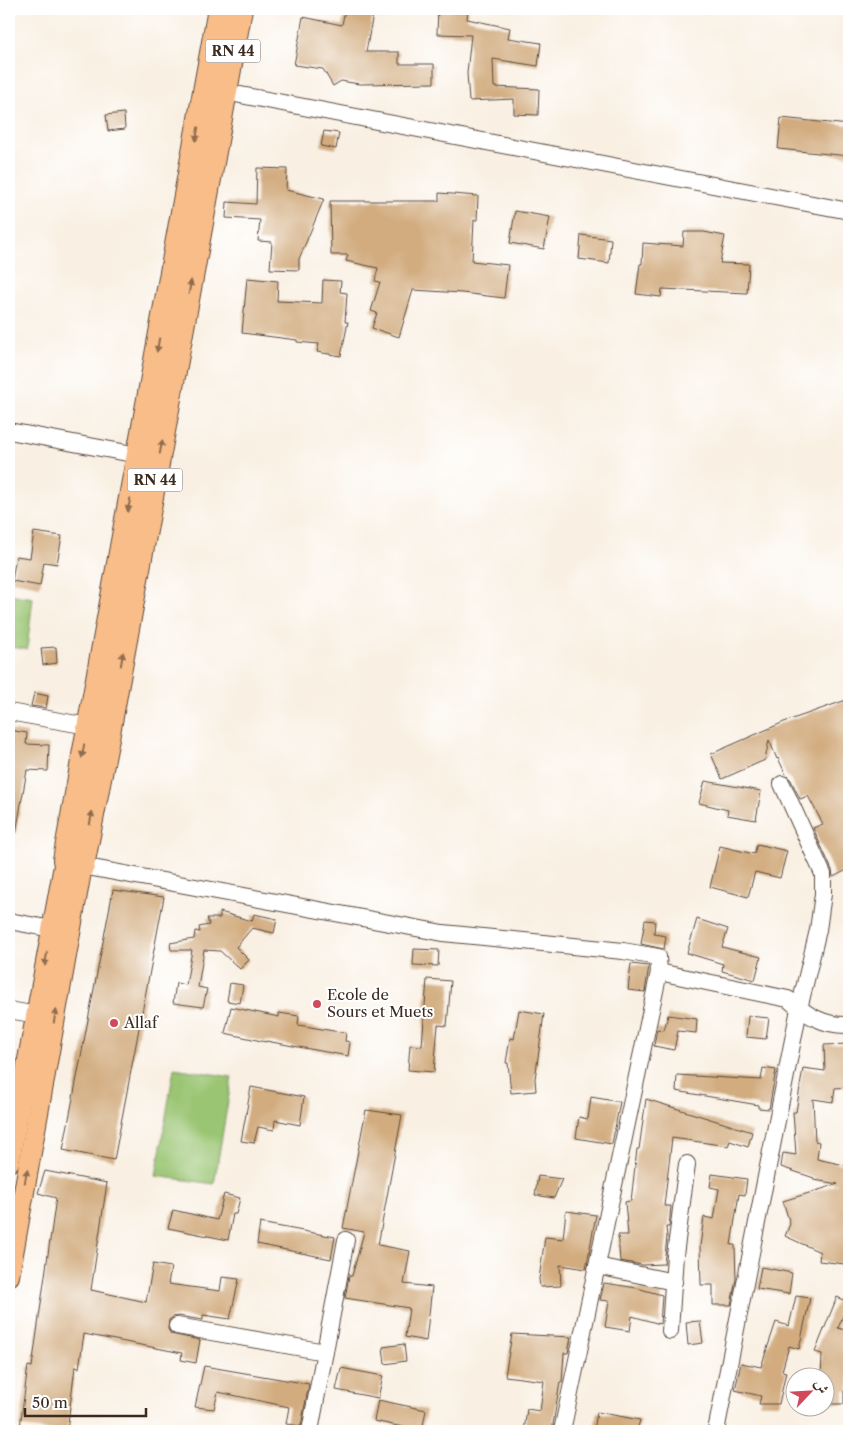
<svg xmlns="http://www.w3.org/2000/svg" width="858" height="1440" viewBox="0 0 858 1440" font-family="'Libre Caslon Text',Amiri,serif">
<rect width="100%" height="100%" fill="#fff"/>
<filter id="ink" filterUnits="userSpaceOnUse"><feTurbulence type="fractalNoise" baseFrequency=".02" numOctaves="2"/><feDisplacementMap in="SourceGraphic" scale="10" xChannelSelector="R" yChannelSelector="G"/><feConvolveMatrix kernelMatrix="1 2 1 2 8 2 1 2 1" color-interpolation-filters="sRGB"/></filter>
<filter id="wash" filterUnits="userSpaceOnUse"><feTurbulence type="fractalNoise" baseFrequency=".0096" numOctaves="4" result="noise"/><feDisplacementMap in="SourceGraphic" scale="20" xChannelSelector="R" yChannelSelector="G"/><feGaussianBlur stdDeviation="1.12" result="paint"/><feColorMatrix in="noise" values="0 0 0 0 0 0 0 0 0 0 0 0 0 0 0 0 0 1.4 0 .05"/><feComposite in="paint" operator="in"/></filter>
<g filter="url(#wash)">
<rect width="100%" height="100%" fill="#f9f0e3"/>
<g fill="#9ac572" stroke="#6a7848">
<path d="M9,594L33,598L27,649L9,647Z"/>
<path d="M174,1068L232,1077L214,1184L156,1176Z"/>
</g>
<g id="blocks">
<g fill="#d2ac7f">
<path d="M345,9H374L366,52H399V64H434V83L359,84L341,81L333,86L323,69L294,65L303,17L342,25Z"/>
<path d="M438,9H468L467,19L510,28L508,38L541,43L538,66L493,59L494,87L539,89L538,115L514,114V99L469,101L467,73L471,35L437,34Z"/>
<path d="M124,113L125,129L108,131L106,115Z"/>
<path d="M781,118L849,125V156L778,149Z"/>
<path d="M324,131L339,133L336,149L321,146Z"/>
<path d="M257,168L287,169L286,190L324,199L299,259V270L270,269L272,242L258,241L260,220L226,218L227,202L256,204Z"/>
<path d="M439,193L478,196L477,220H474L472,261L508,265L504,298L462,293L413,290L399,337L372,328L377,313L371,311L380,282L375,281L378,268L346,261L348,255H331L330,201H439Z"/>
<path d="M515,211L550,217L544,249L510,243Z"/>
<path d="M684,232H704L725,236L720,263L749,264L747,293L662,289L661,297L636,294L640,264H642L643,243L683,246Z"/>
<path d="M581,235L611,239L609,263L579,259Z"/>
<path d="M247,278L278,281L277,301L322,303L323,280L341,281L340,292L347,293L345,322H348L341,356L317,352L319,344L297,342V340L242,333Z"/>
<path d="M34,532L62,536L57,564L44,562L40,586L12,581L16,556L30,558Z"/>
<path d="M56,647L57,663L43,665L41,648Z"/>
<path d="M34,693L48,696L46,708L31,706Z"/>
<path d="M849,699V869L833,877L832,870L813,828L823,824L808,796L800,799L791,780L786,775L778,758L777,759L769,740L765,760L722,779L711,754L784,722Z"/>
<path d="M9,730L27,733L26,744L49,745L48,771L27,770L16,833L9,832Z"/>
<path d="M705,781L761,791L756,820L727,815L728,810L699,803Z"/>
<path d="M757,844L787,851L780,878L755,872L748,897L710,887L720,846L754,854Z"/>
<path d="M113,890L164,897L114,1160L63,1150Z"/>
<path d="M220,912L252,921L254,914L277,919L274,933L252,928L236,947L249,960L240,969L220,951L204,950L198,987L207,989L203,1007L173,1003L176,983L186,985L192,950H171L170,943L194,939L195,931L200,932L199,927L209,925L207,918H220Z"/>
<path d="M697,919L728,929L722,947L761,957L755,980L722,971L723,964L687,953Z"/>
<path d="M645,920L655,921L654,934L666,936L664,949L641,944Z"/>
<path d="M414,949L439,950L438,966L413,965Z"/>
<path d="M631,964L649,966L645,992L628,990Z"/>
<path d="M427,979L451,981L447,1026L438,1025L434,1072L408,1070L410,1045L422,1046Z"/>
<path d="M230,983L243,985L240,1003L227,1001Z"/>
<path d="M231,1007L279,1017V1013L299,1016L298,1025L346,1033L345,1041L350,1042L348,1056L266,1041V1042L225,1033Z"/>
<path d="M519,1010L544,1014L535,1079L536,1091L511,1093L508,1063H506L510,1038L514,1039Z"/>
<path d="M668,1015L697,1019L696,1033L678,1031L674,1050L654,1046L657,1029L664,1030Z"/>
<path d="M748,1016L769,1018L766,1039L746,1037Z"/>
<path d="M849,1044V1087L835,1088L833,1102L813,1099L815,1141L819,1142L817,1159L849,1166V1245H847L845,1264L819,1261L820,1252L785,1236L790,1224L783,1201L838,1184L814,1180V1178L781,1167L783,1153L796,1155L793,1112H796L803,1068L825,1071L824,1045Z"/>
<path d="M763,1068L776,1070L769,1109L758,1108V1105L676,1091L677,1075L761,1080Z"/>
<path d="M251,1087L304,1097L300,1125L275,1120L274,1130L258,1127L254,1143L241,1141Z"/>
<path d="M591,1097L620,1102L612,1144L576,1138L579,1117L588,1119Z"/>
<path d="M646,1099L752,1132L748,1147L730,1141L728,1146L672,1138L664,1206H671L669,1227H666L667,1237L664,1264L642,1265L620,1261L618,1235H628L625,1202L631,1201L637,1149H639Z"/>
<path d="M366,1110L402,1115L378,1245L410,1251L404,1284L432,1287L426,1341L405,1337L409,1308L345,1298L349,1276H352L364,1232L343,1228Z"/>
<path d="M45,1171L107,1183L91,1290L146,1302L153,1264L171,1267L168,1284L220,1291L222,1277L239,1279L230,1319L203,1315V1320L178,1316L173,1317L169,1320L168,1329L171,1334L200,1340L196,1363L181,1360L182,1353L84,1334L79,1368L75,1367L67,1431H53L20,1427L28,1366L32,1367L56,1198L38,1193Z"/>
<path d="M712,1174L747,1179L745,1195L739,1194L731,1245H735L736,1279L731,1305H713V1285H701L700,1246L704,1217L714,1219L719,1189L710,1187Z"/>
<path d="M538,1176L562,1179L554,1198L535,1195Z"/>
<path d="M224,1194L240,1198L236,1214H233L228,1240L168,1228L173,1210L217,1220Z"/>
<path d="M566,1211L596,1215L586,1269L560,1265L561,1286L540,1287L539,1279L545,1237L563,1239Z"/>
<path d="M260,1223L335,1237L331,1259L257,1244Z"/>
<path d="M761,1267L792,1273L789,1294L757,1289Z"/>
<path d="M604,1283L637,1288L662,1295L660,1324L632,1316L630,1331L605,1327L609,1301L600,1300Z"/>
<path d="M796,1296L810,1298L799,1349L789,1346L782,1371L786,1372L779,1404H759L761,1396L735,1390L741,1363L761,1367L776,1322L789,1326Z"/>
<path d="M837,1297L849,1302L838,1328L849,1331V1391H844V1404H826V1378H821L822,1354L815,1352Z"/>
<path d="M700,1321L703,1343L688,1345L686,1322Z"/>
<path d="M512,1334L571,1337L568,1353H564L562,1382H560L552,1431H524L527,1409L540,1411L544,1381L505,1376Z"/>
<path d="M404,1344L406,1361L385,1364L383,1347Z"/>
<path d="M204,1366L309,1384L301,1426L286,1424L289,1407L218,1392L214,1409L195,1407Z"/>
<path d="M341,1368L383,1376L378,1398L336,1390Z"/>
<path d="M378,1400L426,1410L422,1431L374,1421Z"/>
<path d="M597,1412L640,1420L637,1431H594Z"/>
</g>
</g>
</g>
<g filter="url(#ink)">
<use href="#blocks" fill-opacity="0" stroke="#58483c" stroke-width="1"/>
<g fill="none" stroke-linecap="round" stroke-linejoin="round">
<g stroke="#58483c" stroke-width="18">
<g id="minor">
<path d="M225,92L849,211"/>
<path d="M9,431L138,455"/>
<path d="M9,712L88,726"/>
<path d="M82,866L443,933L623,951L658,957L659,972L562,1431"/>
<path d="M9,921L52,929"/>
<path d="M659,972L788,999C806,1015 824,1026 849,1025"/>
<path d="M9,1010L37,1015"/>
<path d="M597,1266L674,1282"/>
<path d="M177,1326L325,1352"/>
<path d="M670,1331L675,1255L687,1164"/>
<path d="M310,1431L346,1240"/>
<path d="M716,1431L799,1009L818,930L823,894V874L782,784"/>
</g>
</g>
<g stroke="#58483c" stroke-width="22">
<g id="major">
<path d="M9,1162L65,860"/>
<path d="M9,1276L82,866"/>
</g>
</g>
<g stroke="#58483c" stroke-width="26">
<g id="highway">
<path d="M65,860L220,9"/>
<path d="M82,866L108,733L240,9"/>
</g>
</g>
<use href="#minor" stroke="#fff" stroke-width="16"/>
<use href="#major" stroke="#f8bd89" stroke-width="20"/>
<use href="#highway" stroke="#f8bd89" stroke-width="24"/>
</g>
<defs><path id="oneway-solid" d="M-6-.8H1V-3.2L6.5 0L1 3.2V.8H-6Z" transform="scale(1.25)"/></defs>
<g fill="#906c4e">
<use href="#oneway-solid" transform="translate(197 134) rotate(100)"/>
<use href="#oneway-solid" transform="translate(190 287) rotate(-80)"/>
<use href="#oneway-solid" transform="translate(158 345) rotate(100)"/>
<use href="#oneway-solid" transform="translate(161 447) rotate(-80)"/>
<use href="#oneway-solid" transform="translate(129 505) rotate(101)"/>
<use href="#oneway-solid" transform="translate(122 659) rotate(-80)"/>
<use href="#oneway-solid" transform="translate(83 751) rotate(100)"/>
<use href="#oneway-solid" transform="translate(91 818) rotate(-79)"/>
<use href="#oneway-solid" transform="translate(46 959) rotate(100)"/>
<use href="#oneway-solid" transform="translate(55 1016) rotate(-80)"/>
<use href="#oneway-solid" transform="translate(26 1176) rotate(-80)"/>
</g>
</g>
<g fill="#d1495b" stroke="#fff" stroke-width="2">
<circle cx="317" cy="1004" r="5"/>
<circle cx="114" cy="1023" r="5"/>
</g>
<g text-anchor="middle" stroke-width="4" stroke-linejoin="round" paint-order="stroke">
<g fill="#fff" stroke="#766a62" stroke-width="1">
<rect x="205.5" y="39.5" width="55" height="23" rx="4"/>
<rect x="127.5" y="468.5" width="55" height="23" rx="4"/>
</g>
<g font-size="14" font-weight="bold" fill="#3b2a1e">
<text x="233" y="56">RN 44</text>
<text x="155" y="485">RN 44</text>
</g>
<g font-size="15" fill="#3b2a1e" stroke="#fff" text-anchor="start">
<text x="327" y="1000">Ecole de<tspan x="327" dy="17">Sours et Muets</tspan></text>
<text x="124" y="1028">Allaf</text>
</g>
</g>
<rect width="858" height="1440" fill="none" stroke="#fff" stroke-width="30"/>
<g transform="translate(810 1392) rotate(65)"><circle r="24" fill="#ffffff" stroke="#b1aaa5"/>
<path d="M0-4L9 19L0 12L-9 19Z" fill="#d1495b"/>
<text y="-8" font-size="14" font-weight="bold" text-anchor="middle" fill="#3b2a1e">ش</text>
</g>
<path d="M25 1408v8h121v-8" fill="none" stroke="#3b2a1e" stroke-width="2.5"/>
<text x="32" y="1408" font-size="15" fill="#3b2a1e" stroke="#ffffff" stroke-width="4" paint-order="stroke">50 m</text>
</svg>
